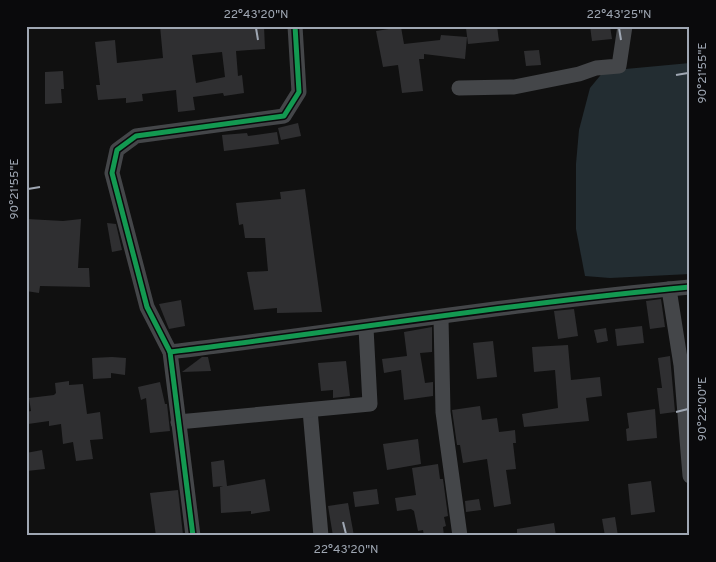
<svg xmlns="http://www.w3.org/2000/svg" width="716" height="562" viewBox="0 0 716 562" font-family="Overpass,sans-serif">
<rect width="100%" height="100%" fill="#101010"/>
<path fill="#232d32" d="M690,63V274L610,278L585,276L576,229V164L579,130L590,88L604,71Z"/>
<g fill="#2f2f31" fill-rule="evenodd">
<path d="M160,26H203V29L264,26L265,49L236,51L238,76L242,75L244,93L224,96L223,93L193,97L195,110L178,112L176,90L142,94L143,101L126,103V98L98,100L96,85H100L95,42L115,40L117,63L163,58ZM222,52L225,77L196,83L192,55Z"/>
<path d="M482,26H497L499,41L468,44L466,28Z"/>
<path d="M590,26H610L612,39L592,41Z"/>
<path d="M401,27L404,44L440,40L441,35L467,37L465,59L424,54V59H419L423,91L402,93L398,65L383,67L376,31Z"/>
<path d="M539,50L541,65L526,66L524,51Z"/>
<path d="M63,71L64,89H61L62,103L45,104V72Z"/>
<path d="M298,123L301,136L281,140L278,128Z"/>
<path d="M277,132L279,144L224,151L222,135L247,133L248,136Z"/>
<path d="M305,189L322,312L277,313V308L254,310L247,272L268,271L265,238H245L243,224L239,225L236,203L281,199L280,192Z"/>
<path d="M27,219L63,221L81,219L78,268H89L90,287L40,286L39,293L26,291Z"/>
<path d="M107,223L116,224L122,250L112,252Z"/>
<path d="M661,299L665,327L650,329L646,301Z"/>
<path d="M181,300L185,326L169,329L159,304Z"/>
<path d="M574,309L578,336L558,339L554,311Z"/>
<path d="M642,326L644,343L617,346L615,329Z"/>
<path d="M432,327V352L420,353L425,383L433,382V396L404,400L401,370L384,373L382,359L407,356L404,332Z"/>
<path d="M606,328L608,341L597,343L594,330Z"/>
<path d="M493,341L497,377L477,379L473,343Z"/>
<path d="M568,345L571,380L600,377L602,396L586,398L589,421L524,427L522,414L558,408L555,370L534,372L532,347Z"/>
<path d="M670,356L675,412L660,414L657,388H662L658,358Z"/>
<path d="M112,357L126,358L125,375L111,373V378L93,379L92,358Z"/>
<path d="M202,357H208L211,371L182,372Z"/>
<path d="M346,361L350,396L333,398V390L321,391L318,363Z"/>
<path d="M69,381V385L83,384L87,414L100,412L103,439L90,440L93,459L76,461L73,442L63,444L61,424L49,426V421L28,424L26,412L31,411L29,398L54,395L56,393L55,383Z"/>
<path d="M160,382L165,404H167L170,431L150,433L146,398L141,400L138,387Z"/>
<path d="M480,406L482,420L497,418L499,432L515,430L516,443H513L516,469L506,470L511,504L494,507L487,459L463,463L460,445H457L452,410Z"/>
<path d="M655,409L657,438L627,441L626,429L629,428L627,413Z"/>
<path d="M418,439L421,464L387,470L383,444Z"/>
<path d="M42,450L45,469L27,471L26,453Z"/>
<path d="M224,460L227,486L265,479L270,511L251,514V511L221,513L220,487L223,486L213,487L211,462Z"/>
<path d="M438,464L440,479H443L448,516L444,517L446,526L443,527L444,536H424L423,530L418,531L414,511L411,509L397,511L395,498L416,495L412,468Z"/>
<path d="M651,481L655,512L631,515L628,484Z"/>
<path d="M377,489L379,504L355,507L353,492Z"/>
<path d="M178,490L183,535L156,536L150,493Z"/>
<path d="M479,499L481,510L466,512L465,501Z"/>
<path d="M348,503L354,536H333L328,506Z"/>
<path d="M615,517L618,536H605L602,519Z"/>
<path d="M554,523L556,536H517V529Z"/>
</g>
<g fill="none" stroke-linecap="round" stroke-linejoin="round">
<g stroke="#444649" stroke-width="15">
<path d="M459,88L514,87L579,74L596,68L619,66L625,26"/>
<path d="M669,289L681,365L690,476"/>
<path d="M441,318L443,412L460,536"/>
<path d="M170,352C343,331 516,303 690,287"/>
<path d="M310,410L321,536"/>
<path d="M178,422L370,404L366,328"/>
<path d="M193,536L170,352L147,307L112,173L117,150L136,136L284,116L299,92L295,26"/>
</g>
<g stroke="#0a0a0c" stroke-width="8">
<g id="cycleway">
<path d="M170,352C343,331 516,303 690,287"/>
<path d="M193,536L170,352L147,307L112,173L117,150L136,136L284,116L299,92L295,26"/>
</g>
</g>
<use href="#cycleway" stroke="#139951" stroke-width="5"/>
</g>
<path fill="none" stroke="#9fa7b3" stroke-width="2" d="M256,28L258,40M619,28L621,40M676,75L688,73M28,189L40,187M676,412L688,409M343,522L346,534"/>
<rect width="716" height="562" fill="none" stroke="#0a0a0c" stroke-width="55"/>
<rect x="28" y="28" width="660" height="506" fill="none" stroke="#9fa7b3" stroke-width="2"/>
<g font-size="12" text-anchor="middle" fill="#9fa7b3">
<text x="256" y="18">22°43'20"N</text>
<text x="619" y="18">22°43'25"N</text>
<text transform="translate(702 73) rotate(-90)" y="4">90°21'55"E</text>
<text transform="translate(14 189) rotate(-90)" y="4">90°21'55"E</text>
<text transform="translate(702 409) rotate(-90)" y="4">90°22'00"E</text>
<text x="346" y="553">22°43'20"N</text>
</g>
</svg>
